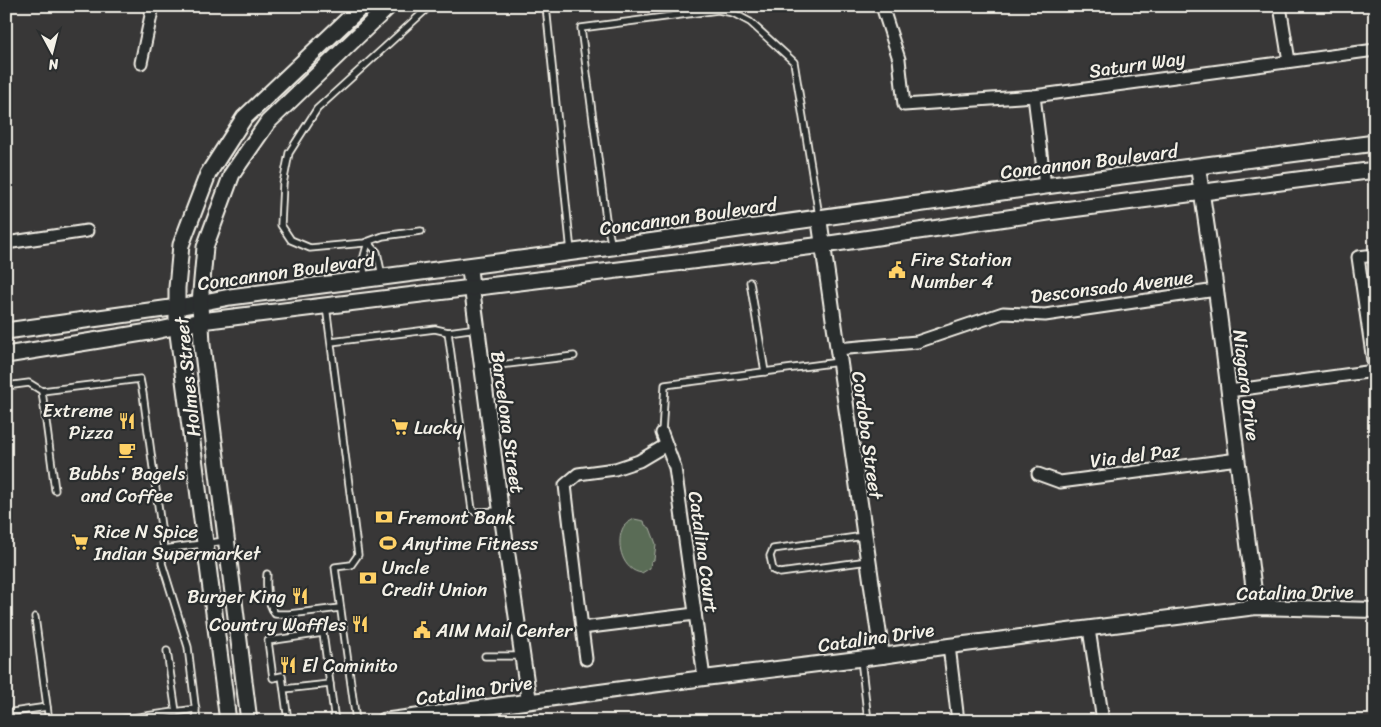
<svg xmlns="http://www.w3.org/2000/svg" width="1381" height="727" viewBox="0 0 1381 727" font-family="Sriracha,sans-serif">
<rect width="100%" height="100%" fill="#383737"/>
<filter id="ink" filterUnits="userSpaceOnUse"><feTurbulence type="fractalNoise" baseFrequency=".02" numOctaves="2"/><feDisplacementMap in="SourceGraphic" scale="10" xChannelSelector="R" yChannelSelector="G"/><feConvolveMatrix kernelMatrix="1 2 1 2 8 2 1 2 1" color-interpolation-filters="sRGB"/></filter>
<g filter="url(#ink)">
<path fill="#5a6c57" stroke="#a7aea0" d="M634,519L644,521L645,525L650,528L656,544L654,560L651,561L650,568L642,573C623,571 616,546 622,530C624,524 629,522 634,519Z"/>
<path fill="#48676a" stroke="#8d9e9c" d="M648,716L664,717V721H634Z"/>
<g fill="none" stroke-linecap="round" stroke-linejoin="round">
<g stroke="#f4f1e8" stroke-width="9">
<g id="service">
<path d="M546,6L571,252"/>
<path d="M421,231L383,236L364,243L310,248L291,240L281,225L283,184L289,153L317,109L430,6"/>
<path d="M368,242L377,252L382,276"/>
<path d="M612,247L606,219L581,28L718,10L733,13L750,22L794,62L819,216"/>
<path d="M365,279L363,260L368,242"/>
<path d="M750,282L765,372"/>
<path d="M326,306L358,555L351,565L335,567L356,721"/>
<path d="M448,332L472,510L476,512L500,511"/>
<path d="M331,342L435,329L448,332L477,328"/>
<path d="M482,367L574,356"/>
<path d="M6,386L29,383L42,391L140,379L143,394L164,549"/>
<path d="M42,391L55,490"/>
<path d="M662,433L665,385L839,362"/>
<path d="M864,536L773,549L770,556L773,570L780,573L868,561"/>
<path d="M267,574C266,589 267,600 275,614H289L340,608"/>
<path d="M35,617L49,721"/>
<path d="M167,651L176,712"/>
<path d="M485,656H522"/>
<path d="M861,659L868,721"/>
<path d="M284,689L330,684"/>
<path d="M6,713L47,707"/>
<path d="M110,721L196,709"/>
<path d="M197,721L188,647L162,563L164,549L225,541"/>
<path d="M288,721L282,676L273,678L268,641L323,633L335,721"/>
</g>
</g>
<g stroke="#f4f1e8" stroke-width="15">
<g id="minor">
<path d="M882,6L899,59L904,105L1034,96L1375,50"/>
<path d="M1280,6L1289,61"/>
<path d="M141,63L153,6"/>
<path d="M1034,96L1045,186"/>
<path d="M6,243L87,231"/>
<path d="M1375,255L1358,257L1375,375"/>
<path d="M837,349L917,342L1003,313L1045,315L1216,290"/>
<path d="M1229,391L1374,371"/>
<path d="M662,433L675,468L704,678"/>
<path d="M666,445L639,461L615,469L578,474L565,485L582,628L695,614"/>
<path d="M1038,474L1060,482L1238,459"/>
<path d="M582,628L586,659"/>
<path d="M1089,629L1103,721"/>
<path d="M949,646L958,721"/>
</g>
</g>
<g stroke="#f4f1e8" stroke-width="18">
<g id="tertiary">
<path d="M1198,167L1216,290L1256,607"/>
<path d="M819,218L882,656"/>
<path d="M469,266L501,511L529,701"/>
<path d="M383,721L704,678L882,656L949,646L1256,607L1375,610"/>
</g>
</g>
<g stroke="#f4f1e8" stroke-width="19">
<g id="secondary">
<path d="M6,331L178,307L230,297L612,247L1045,186L1375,143"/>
<path d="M6,355L155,331L201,321L823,245L1048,212L1375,170"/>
<path d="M228,721L177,326V288L181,245L208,174L244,118L362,6"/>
<path d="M249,721L202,345L200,303L205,247L232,174L268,122L389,6"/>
</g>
</g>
<use href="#service" stroke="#2a2d2e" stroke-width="5.5"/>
<use href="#minor" stroke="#2a2d2e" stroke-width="11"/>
<use href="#tertiary" stroke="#2a2d2e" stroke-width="14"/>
<use href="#secondary" stroke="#2a2d2e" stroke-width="15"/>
</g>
</g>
<defs>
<g id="civic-bare" transform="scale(1.35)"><path d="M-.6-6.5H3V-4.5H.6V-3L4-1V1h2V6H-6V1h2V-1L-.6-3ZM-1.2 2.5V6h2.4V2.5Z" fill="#ffd166" stroke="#2a2d2e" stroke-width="2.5" paint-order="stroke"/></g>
<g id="restaurant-bare" transform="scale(1.35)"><path d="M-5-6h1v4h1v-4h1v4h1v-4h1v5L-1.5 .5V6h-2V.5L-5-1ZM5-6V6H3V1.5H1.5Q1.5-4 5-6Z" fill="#ffd166" stroke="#2a2d2e" stroke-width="2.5" paint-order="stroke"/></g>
<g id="supermarket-bare" transform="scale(1.35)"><path d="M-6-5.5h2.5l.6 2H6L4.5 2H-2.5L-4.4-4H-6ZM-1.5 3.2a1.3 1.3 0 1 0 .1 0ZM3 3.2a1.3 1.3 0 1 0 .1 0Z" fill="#ffd166" stroke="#2a2d2e" stroke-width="2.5" paint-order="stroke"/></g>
<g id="cafe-bare" transform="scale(1.35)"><path d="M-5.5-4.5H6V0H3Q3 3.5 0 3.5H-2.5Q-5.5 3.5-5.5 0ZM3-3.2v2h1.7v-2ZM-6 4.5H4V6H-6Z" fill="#ffd166" stroke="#2a2d2e" stroke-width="2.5" paint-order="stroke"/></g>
<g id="bank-bare" transform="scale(1.35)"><path d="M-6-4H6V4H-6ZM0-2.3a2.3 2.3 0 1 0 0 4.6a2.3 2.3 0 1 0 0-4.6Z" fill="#ffd166" stroke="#2a2d2e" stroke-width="2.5" paint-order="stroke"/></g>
<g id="stadium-bare" transform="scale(1.35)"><path d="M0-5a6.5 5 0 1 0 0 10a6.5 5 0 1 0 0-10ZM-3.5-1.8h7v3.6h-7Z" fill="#ffd166" stroke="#2a2d2e" stroke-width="2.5" paint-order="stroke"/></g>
</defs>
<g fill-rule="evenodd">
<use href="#civic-bare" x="897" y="270"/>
<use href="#restaurant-bare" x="127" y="421"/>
<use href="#supermarket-bare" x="400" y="427"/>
<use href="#cafe-bare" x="127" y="450"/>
<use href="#bank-bare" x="384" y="517"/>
<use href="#supermarket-bare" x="80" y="542"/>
<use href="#stadium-bare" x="388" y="543"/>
<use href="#bank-bare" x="368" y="578"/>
<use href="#restaurant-bare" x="300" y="596"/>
<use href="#restaurant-bare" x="360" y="624"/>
<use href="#civic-bare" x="422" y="630"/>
<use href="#restaurant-bare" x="288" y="665"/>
</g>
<g text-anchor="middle" stroke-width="4.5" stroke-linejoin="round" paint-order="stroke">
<g font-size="19" fill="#f4f1e8" stroke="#2a2d2e">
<text transform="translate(1137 64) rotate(-8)" y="7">Saturn Way</text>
<text transform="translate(1089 161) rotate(-7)" y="7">Concannon Boulevard</text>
<text transform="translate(688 216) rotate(-8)" y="7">Concannon Boulevard</text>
<text transform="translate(286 271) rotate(-8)" y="7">Concannon Boulevard</text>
<text transform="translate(1112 286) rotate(-7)" y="7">Desconsado Avenue</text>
<text transform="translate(187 377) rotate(-96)" y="7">Holmes Street</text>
<text transform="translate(1247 385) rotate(83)" y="7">Niagara Drive</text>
<text transform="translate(508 422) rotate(82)" y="7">Barcelona Street</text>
<text transform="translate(868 435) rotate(82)" y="7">Cordoba Street</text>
<text transform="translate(1135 455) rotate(-7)" y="7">Via del Paz</text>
<text transform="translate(704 552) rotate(82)" y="7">Catalina Court</text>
<text transform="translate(1295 592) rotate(-1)" y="7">Catalina Drive</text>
<text transform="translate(876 637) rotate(-8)" y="7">Catalina Drive</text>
<text transform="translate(474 690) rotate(-8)" y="7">Catalina Drive</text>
</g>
<g font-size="19" fill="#f4f1e8" stroke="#2a2d2e" text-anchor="start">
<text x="911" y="266">Fire Station<tspan x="911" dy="22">Number 4</tspan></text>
<text x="113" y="417" text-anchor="end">Extreme<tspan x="113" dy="22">Pizza</tspan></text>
<text x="414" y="434">Lucky</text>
<text x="127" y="480" text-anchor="middle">Bubbs' Bagels<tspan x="127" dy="22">and Coffee</tspan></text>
<text x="398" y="524">Fremont Bank</text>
<text x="94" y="538">Rice N Spice<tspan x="94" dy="22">Indian Supermarket</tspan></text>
<text x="402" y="550">Anytime Fitness</text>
<text x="382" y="574">Uncle<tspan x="382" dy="22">Credit Union</tspan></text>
<text x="286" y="603" text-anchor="end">Burger King</text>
<text x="346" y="631" text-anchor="end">Country Waffles</text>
<text x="436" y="637">AIM Mail Center</text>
<text x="302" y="672">El Caminito</text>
</g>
</g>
<rect width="1381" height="727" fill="none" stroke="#2a2d2e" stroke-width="25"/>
<rect x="12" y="12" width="1356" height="702" fill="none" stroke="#f4f1e8" stroke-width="2" filter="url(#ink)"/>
<g transform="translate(52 52) rotate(173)" stroke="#2a2d2e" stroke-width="4" paint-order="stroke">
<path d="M0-4L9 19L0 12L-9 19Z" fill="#f4f1e8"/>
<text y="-8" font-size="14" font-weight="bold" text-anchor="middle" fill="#f4f1e8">N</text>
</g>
</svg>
